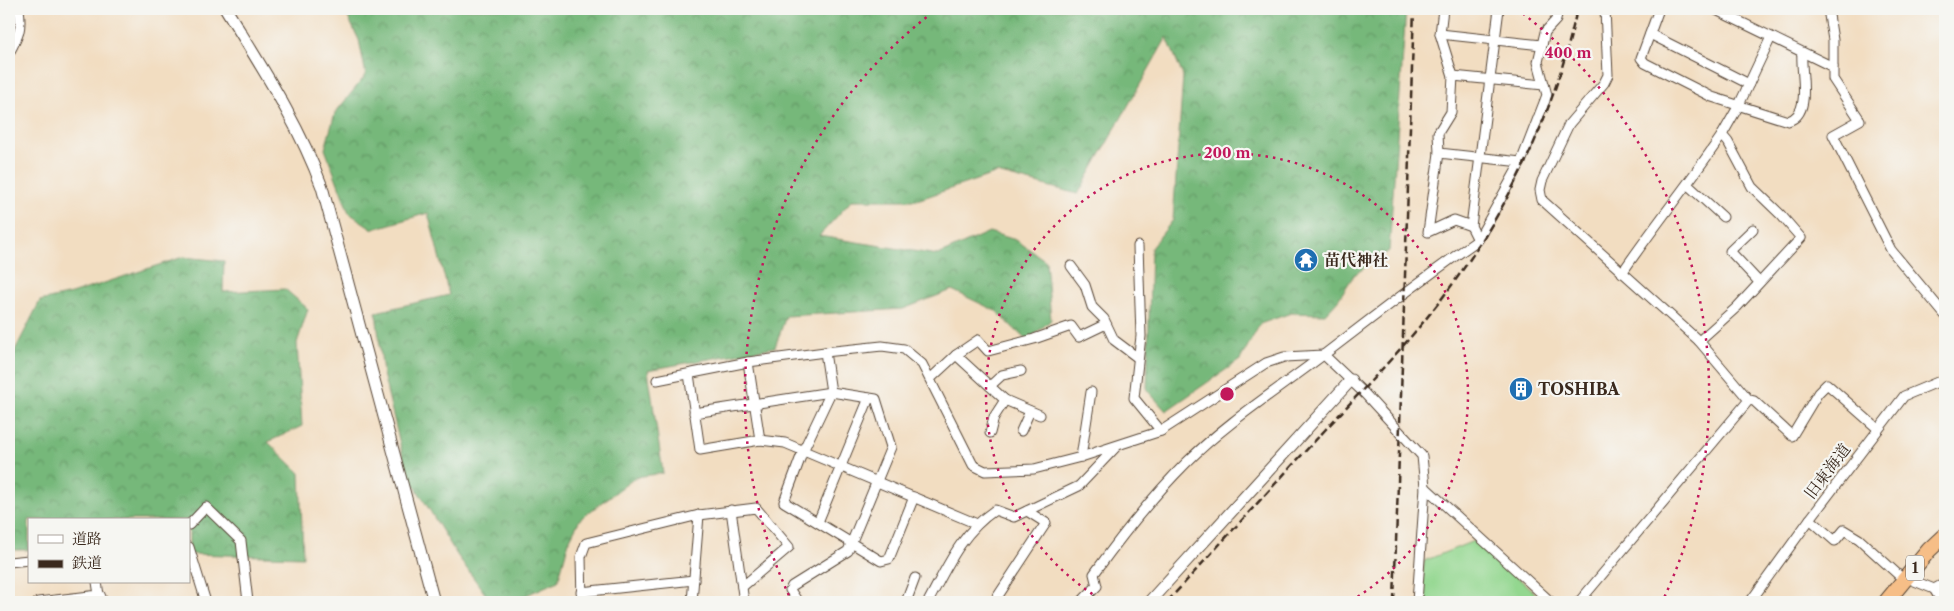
<svg xmlns="http://www.w3.org/2000/svg" width="1954" height="611" viewBox="0 0 1954 611" font-family="'Libre Caslon Text','Noto Serif JP',serif">
<defs>
<pattern id="forest-crowns" width="20" height="18" patternUnits="userSpaceOnUse" patternTransform="scale(1.25)"><rect width="20" height="18" fill="#76b87a"/><path d="M2 6a3 3 0 1 1 6 0M12 15a3 3 0 1 1 6 0" fill="none" stroke="#629663"/></pattern>
</defs>
<rect width="100%" height="100%" fill="#f6f6f2"/>
<filter id="ink" filterUnits="userSpaceOnUse"><feTurbulence type="fractalNoise" baseFrequency=".02" numOctaves="2"/><feDisplacementMap in="SourceGraphic" scale="10" xChannelSelector="R" yChannelSelector="G"/><feConvolveMatrix kernelMatrix="1 2 1 2 8 2 1 2 1" color-interpolation-filters="sRGB"/></filter>
<filter id="wash" filterUnits="userSpaceOnUse"><feTurbulence type="fractalNoise" baseFrequency=".0096" numOctaves="4" result="noise"/><feDisplacementMap in="SourceGraphic" scale="20" xChannelSelector="R" yChannelSelector="G"/><feGaussianBlur stdDeviation="1.12" result="paint"/><feColorMatrix in="noise" values="0 0 0 0 0 0 0 0 0 0 0 0 0 0 0 0 0 1.4 0 .05"/><feComposite in="paint" operator="in"/></filter>
<g filter="url(#wash)">
<rect width="100%" height="100%" fill="#f2ddc1"/>
<path fill="#93d78f" stroke="#678056" d="M1476,540L1545,602H1421L1424,561Z"/>
<g fill="url(#forest-crowns)" stroke="#58714c">
<path d="M350,9H1406L1389,251L1354,275L1338,300L1325,314L1291,313L1260,324L1240,360L1166,411L1147,390L1151,248L1173,220L1183,76L1167,37L1078,194L997,173L917,200H852L819,236L938,255L989,232L1016,240L1046,261L1051,320L1027,341L996,311L952,290L903,309L786,316L775,347L648,370L663,473L636,477L580,519L569,541L558,581L522,597L515,602H491L457,555L407,473L383,374L376,312L449,295L428,213L373,229L349,213L325,149L335,113L366,75L359,40L345,11Z"/>
<path d="M183,257L224,261L223,292L285,289L308,309L297,343L302,426L268,442L300,473L303,557L189,554V520H29V550H9V362L40,301L71,294Z"/>
</g>
</g>
<g filter="url(#ink)">
<g fill="none" stroke-linecap="round" stroke-linejoin="round">
<g stroke="#564536" stroke-width="11">
<g id="minor">
<path d="M1443,9L1440,34L1453,76L1451,112L1438,133L1439,153L1428,232L1454,220L1471,226"/>
<path d="M1659,9L1641,58L1645,63L1712,97L1788,121C1813,114 1800,72 1802,53"/>
<path d="M1714,9L1833,67"/>
<path d="M1828,9L1833,40V79L1860,120L1833,135L1891,250L1945,315"/>
<path d="M1440,34L1542,45"/>
<path d="M1650,34L1749,84"/>
<path d="M9,53C19,35 22,29 19,9"/>
<path d="M1453,76L1544,85"/>
<path d="M1439,153L1521,162"/>
<path d="M1688,185L1723,217"/>
<path d="M1753,229L1730,251L1759,282"/>
<path d="M1478,240L1521,162L1547,95L1538,62L1545,32L1556,20L1558,9"/>
<path d="M1138,246L1141,336L1134,398L1161,431"/>
<path d="M1071,266L1085,285L1092,307L1104,319L1114,340L1138,358"/>
<path d="M1622,273C1654,226 1690,182 1722,135"/>
<path d="M1699,341L1737,307L1801,238L1781,215L1752,187L1728,142L1722,135L1738,107L1771,37"/>
<path d="M825,352L831,392L803,451L784,502L881,561L889,559L914,497"/>
<path d="M956,355L1005,400L1040,415"/>
<path d="M748,362L760,440"/>
<path d="M689,374L700,450L760,440L785,443L977,524"/>
<path d="M930,379L956,355L978,340L988,351L1034,339L1071,326L1079,337L1106,324"/>
<path d="M657,380L748,362L825,352L882,346L904,349L922,364L973,465L985,471L1034,469L1081,457L1161,431L1266,363L1284,357L1324,355L1365,394L1422,456L1425,487L1417,602"/>
<path d="M990,386L1002,375L1021,371"/>
<path d="M1749,400L1754,401L1792,436L1818,393L1827,384L1878,429"/>
<path d="M694,413L831,392L876,399L891,447L848,551L792,586L790,590L798,602"/>
<path d="M1021,431L1030,411"/>
<path d="M990,433L994,417L1005,400"/>
<path d="M1081,457L1091,392"/>
<path d="M1425,487L1551,602"/>
<path d="M731,510L744,602"/>
<path d="M1810,519L1835,541L1844,530L1859,539L1904,580"/>
<path d="M818,522L869,398"/>
<path d="M189,525L206,507L241,541L248,602"/>
<path d="M189,547L206,602"/>
<path d="M9,562L29,560"/>
<path d="M1908,576L1912,580L1934,589"/>
<path d="M581,592L694,580"/>
<path d="M38,602L99,595L97,582"/>
<path d="M582,602L581,557L586,543L699,515L756,508L789,547L742,587"/>
<path d="M692,602L699,515"/>
<path d="M906,602L915,578"/>
<path d="M928,602C947,567 961,533 995,510L1014,517L1079,486L1116,447"/>
<path d="M994,602L1046,523L1027,511"/>
<path d="M1081,602L1097,586L1094,574C1122,535 1152,497 1186,463C1228,421 1279,389 1326,353C1376,315 1426,276 1478,240L1471,226L1499,9"/>
<path d="M1579,602L1749,400L1699,341L1542,200L1540,190L1542,181L1569,124L1604,83L1608,75L1605,9"/>
<path d="M1750,602L1810,519L1904,396L1945,379"/>
<path d="M1942,602L1934,589L1945,583"/>
</g>
</g>
<g stroke="#564536" stroke-width="13">
<g id="tertiary">
<path d="M226,9C262,68 298,122 322,187L434,602"/>
<path d="M99,595L102,602"/>
<path d="M1149,602L1351,380"/>
</g>
</g>
<g stroke="#564536" stroke-width="17">
<path id="trunk" d="M1886,602L1929,550L1945,535"/>
</g>
<use href="#minor" stroke="#fff" stroke-width="9"/>
<use href="#tertiary" stroke="#fff" stroke-width="11"/>
<use href="#trunk" stroke="#f6be87" stroke-width="15"/>
<g stroke="#3b2a1e" stroke-width="2.5" stroke-dasharray="8 4" stroke-linecap="butt">
<path d="M1167,602C1219,545 1272,487 1325,430C1363,389 1402,350 1436,306C1504,219 1554,118 1577,9"/>
<path d="M1394,602L1414,9"/>
</g>
</g>
</g>
<g fill="none" stroke="#c2185b" stroke-width="2.5" stroke-dasharray="2.5 5">
<path d="M1105 602A241 241 0 1 1 1349 602"/>
<path d="M792 602A482 482 0 0 1 937 9M1517 9A482 482 0 0 1 1662 602"/>
</g>
<defs>
<g id="temple-disc" transform="scale(1.25)"><circle r="9.5" fill="#1f6fb2" stroke="#f6f6f2"/><path d="M0-6L5-2H3V0L6.5 2.5H4V6H1.5V3h-3V6H-4V2.5H-6.5L-3 0V-2H-5Z" fill="#fff"/></g>
<g id="building-disc" transform="scale(1.25)"><circle r="9.5" fill="#1f6fb2" stroke="#f6f6f2"/><path d="M-4-6H4V6H1V3H-1V6H-4ZM-2.5-4.3h1.7v1.8h-1.7ZM.8-4.3h1.7v1.8H.8ZM-2.5-1h1.7V.8h-1.7ZM.8-1h1.7V.8H.8Z" fill="#fff"/></g>
</defs>
<g fill-rule="evenodd">
<use href="#temple-disc" x="1306" y="260"/>
<use href="#building-disc" x="1521" y="389"/>
</g>
<g text-anchor="middle" stroke-width="4.5" stroke-linejoin="round" paint-order="stroke">
<rect fill="#f6f6f2" stroke="#73675e" stroke-width="1" x="1906" y="555.5" width="18" height="25" rx="4"/>
<g font-size="15" font-weight="bold" fill="#3b2a1e">
<text x="1915" y="573">1</text>
</g>
<g font-size="16" font-weight="bold" fill="#3b2a1e" stroke="#f6f6f2" text-anchor="start">
<text x="1324" y="266">苗代神社</text>
<text x="1538" y="395">TOSHIBA</text>
</g>
<g font-size="16" fill="#3b2a1e" stroke="#f6f6f2">
<text transform="translate(1827 471) rotate(-53)" y="6">旧東海道</text>
</g>
</g>
<circle cx="1227" cy="394" r="8" fill="#c2185b" stroke="#f6f6f2" stroke-width="2.5"/>
<g font-size="15" text-anchor="middle" font-weight="bold" fill="#c2185b" stroke="#f6f6f2" stroke-width="4.5" stroke-linejoin="round" paint-order="stroke">
<text x="1568" y="58">400 m</text>
<text x="1227" y="158">200 m</text>
</g>
<rect width="1954" height="611" fill="none" stroke="#f6f6f2" stroke-width="30"/>
<rect x="28" y="518" width="162" height="65" fill="#f6f6f2" stroke="#aba49d"/>
<rect x="38" y="535" width="25" height="8" fill="#ffffff" stroke="#aba49d"/>
<text x="72" y="544" font-size="15" fill="#3b2a1e">道路</text>
<rect x="38" y="560" width="25" height="8" fill="#3b2a1e" stroke="#aba49d"/>
<text x="72" y="568" font-size="15" fill="#3b2a1e">鉄道</text>
</svg>
